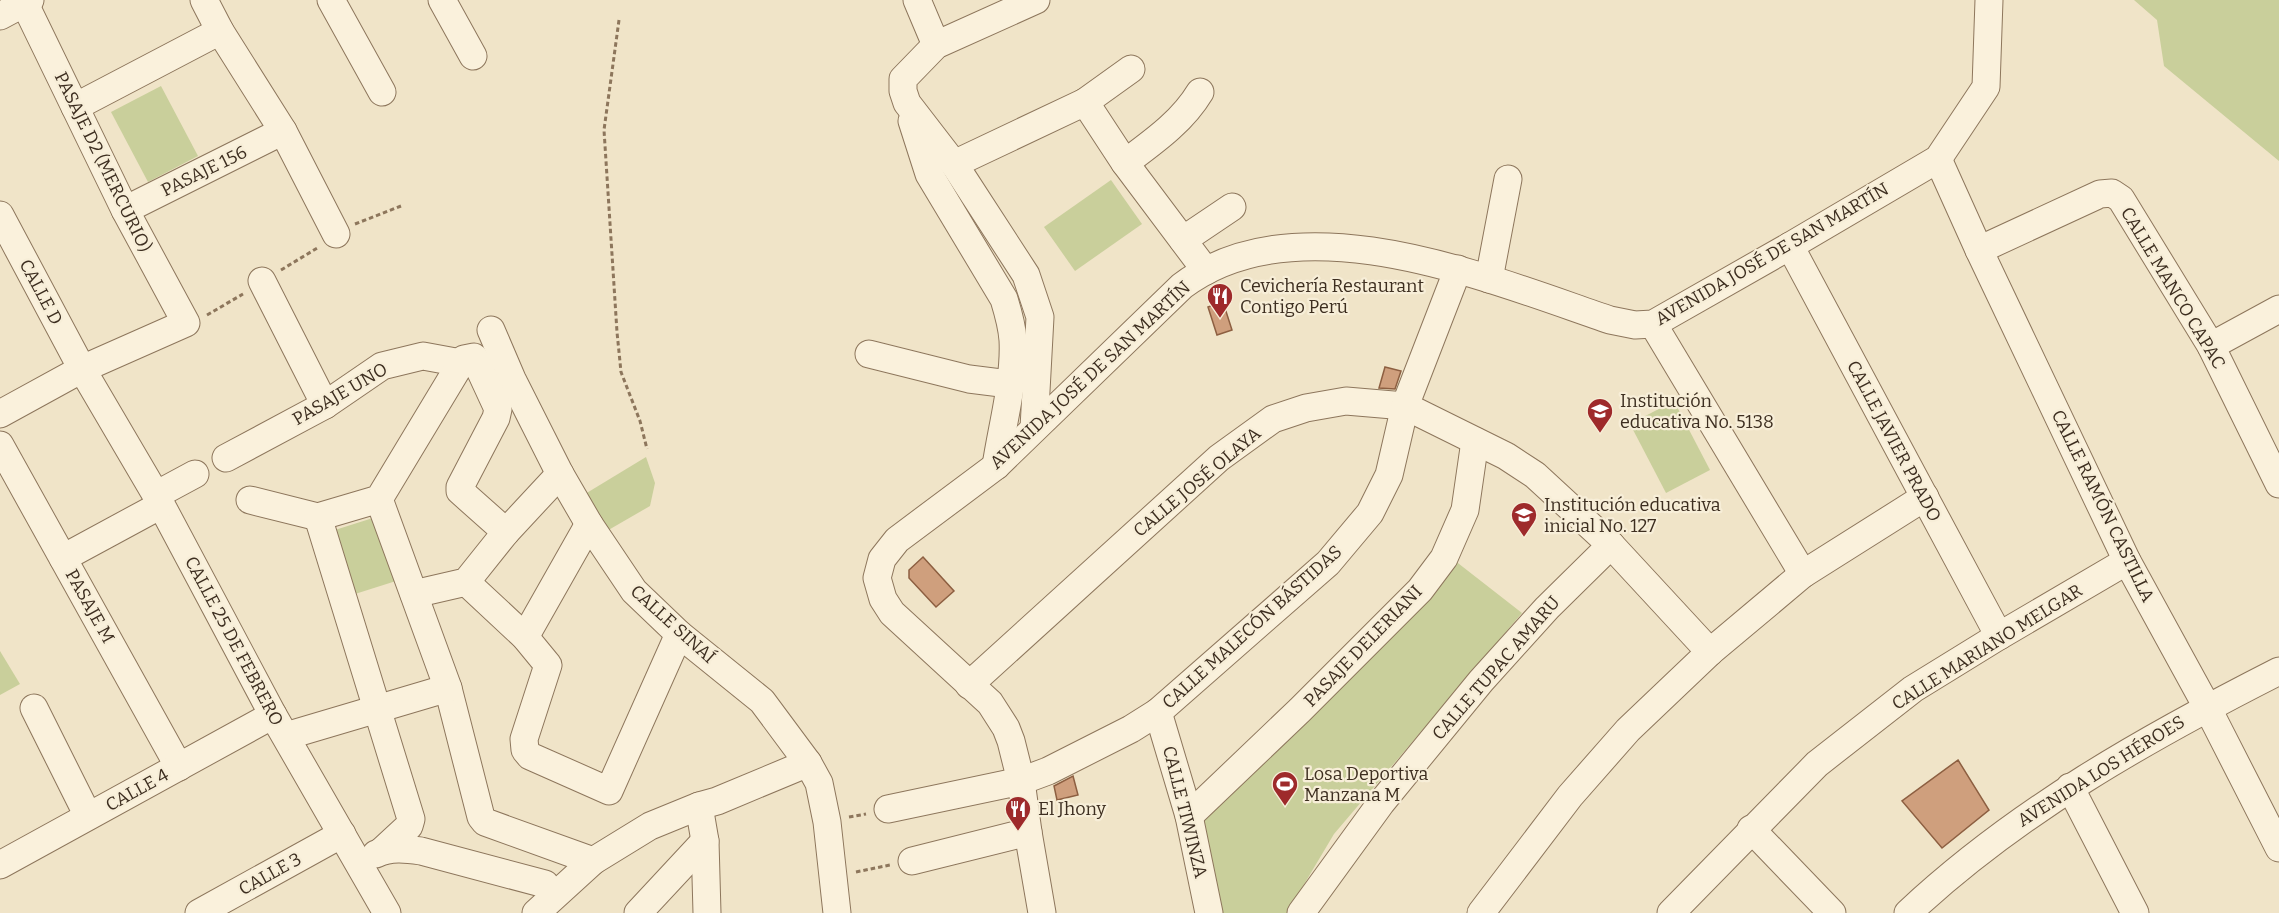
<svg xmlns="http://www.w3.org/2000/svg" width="2279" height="913" viewBox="0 0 2279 913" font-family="Bitter,serif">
<rect width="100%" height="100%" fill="#f0e4c8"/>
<g fill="#c9cf9b">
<path d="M2134,0H2279V161L2164,66L2157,20Z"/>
<path d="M161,86L198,156L148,182L111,112Z"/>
<path d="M1111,180L1142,224L1075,271L1044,227Z"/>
<path d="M1674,401L1710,470L1666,493L1630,424Z"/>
<path d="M646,457L655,483L650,506L605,532L585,494Z"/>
<path d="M376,517L396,581L355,594L335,530Z"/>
<path d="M1454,560L1522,613L1334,834L1287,913H1219L1201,819Z"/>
<path d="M0,651L20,684L0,695Z"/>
</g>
<g fill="#cf9f7d" stroke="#8d5f41" stroke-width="1.5">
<path d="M1223,302L1232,330L1217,335L1208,307Z"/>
<path d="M1385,367L1401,371L1395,389L1379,388Z"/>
<path d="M923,557L954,591L936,607L909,578V570Z"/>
<path d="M1958,760L1989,810L1942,848L1902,801Z"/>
<path d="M1073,776L1078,795L1057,800L1054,786Z"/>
</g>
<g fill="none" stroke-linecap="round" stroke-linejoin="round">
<g stroke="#8d765c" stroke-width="29">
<g id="minor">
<path d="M204,0L220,31L283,131L336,234"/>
<path d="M331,0L382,92"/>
<path d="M442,0L473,56"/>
<path d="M917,0L936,45"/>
<path d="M0,16L30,0"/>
<path d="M1085,102L1125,163L1206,271"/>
<path d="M75,107L220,31"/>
<path d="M912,121L929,174L1004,299C1008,312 1012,326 1013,340C1015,380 1002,426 996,466"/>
<path d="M1938,159L1979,250L2127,561L2207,707L2279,848"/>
<path d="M1125,163C1153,142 1182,122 1200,92"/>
<path d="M954,164L1085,102L1131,69"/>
<path d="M125,210L283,131"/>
<path d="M0,215L82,369L156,495L273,715L387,913"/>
<path d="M1183,240L1232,207"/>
<path d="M1790,246L1999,636"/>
<path d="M1979,250L2100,194L2112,193L2121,199L2211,346L2279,484"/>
<path d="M1489,279L1508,179"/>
<path d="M262,281L325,405"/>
<path d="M1653,324L1803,574"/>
<path d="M491,330L512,379L560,474L589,524L634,591L679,634L762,701L808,763L819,783L827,822L837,913"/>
<path d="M2211,346L2279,309"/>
<path d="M869,354L969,379L1009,384"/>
<path d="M0,414L82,369L186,323L125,210L23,0"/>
<path d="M1034,428L1040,317L1026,275L954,164L907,103L903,91V79L936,45L1036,0"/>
<path d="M0,445L179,767"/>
<path d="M226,458L325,405L382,366L423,356L461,363"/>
<path d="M156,495L195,474"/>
<path d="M379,499L448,688L481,817L485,822L593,861"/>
<path d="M250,500L318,517L379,499L461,363L464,359L474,357L498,409L496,418L460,487V491L506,532"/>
<path d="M318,517L411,819L409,826L382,851"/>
<path d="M63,558L161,505"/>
<path d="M466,582L525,637L548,665L524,739L525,750L530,756L609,791L679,634"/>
<path d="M414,594L466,582L506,532L560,474"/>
<path d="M525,637L589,524"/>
<path d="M969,685L1219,458L1273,419L1306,408L1346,401L1405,406L1506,456L1535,475L1611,545L1710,652"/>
<path d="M34,708L88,816"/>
<path d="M1158,712L1189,816L1209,913"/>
<path d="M286,736L448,688"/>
<path d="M2070,787L2135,913"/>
<path d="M699,806L705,841L707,913"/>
<path d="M888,809L1021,781L1048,771L1131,729L1158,712L1328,563L1370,513L1389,475L1405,406L1458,269"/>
<path d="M1189,816L1300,710L1420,590L1444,558L1465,510L1475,441"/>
<path d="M1751,829L1832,913"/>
<path d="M376,854C390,847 406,849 421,851L545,884"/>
<path d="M912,861L1028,832"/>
<path d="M0,865L273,715"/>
<path d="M199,913L342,834"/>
<path d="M536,913L593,861L650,826L699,806L717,801L808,763"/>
<path d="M638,913L705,841"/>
<path d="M1042,913L1028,832L1021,781L1011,741L1006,728L990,703L892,613L883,599L877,578L882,559L897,540L996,466L1182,286C1298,198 1489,279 1610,320L1635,325L1653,324L1790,246L1938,159L1986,87L1989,0"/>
<path d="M1301,913L1381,803L1481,681L1547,608L1611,545"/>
<path d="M1481,913L1570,796L1628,730L1710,652L1803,574L1925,497"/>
<path d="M1671,913L1817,764L1913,689L1999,636L2127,561"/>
<path d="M1908,913C2017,811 2147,738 2279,671"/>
</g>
</g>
<g stroke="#8d765c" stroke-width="3" stroke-dasharray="4.5 3" stroke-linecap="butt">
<path d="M619,20L604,130L617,332L621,372L640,421L647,449"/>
<path d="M355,224L401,206"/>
<path d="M281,270L319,247"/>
<path d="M207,315L243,294"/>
<path d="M849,817L866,814"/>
<path d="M856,872L890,865"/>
</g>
<use href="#minor" stroke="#faf1dc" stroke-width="27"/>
</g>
<defs>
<g id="restaurant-pin" transform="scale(1.35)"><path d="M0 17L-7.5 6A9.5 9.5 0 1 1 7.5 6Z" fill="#9e2a2b" stroke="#f7eed8"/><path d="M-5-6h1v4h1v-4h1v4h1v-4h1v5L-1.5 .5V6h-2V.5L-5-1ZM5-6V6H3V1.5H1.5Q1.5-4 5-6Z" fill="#fff"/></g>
<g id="school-pin" transform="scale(1.35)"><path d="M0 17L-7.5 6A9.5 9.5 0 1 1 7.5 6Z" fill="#9e2a2b" stroke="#f7eed8"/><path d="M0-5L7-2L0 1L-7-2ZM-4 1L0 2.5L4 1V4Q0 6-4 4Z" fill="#fff"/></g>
<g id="stadium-pin" transform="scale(1.35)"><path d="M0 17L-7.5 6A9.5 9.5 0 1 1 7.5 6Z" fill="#9e2a2b" stroke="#f7eed8"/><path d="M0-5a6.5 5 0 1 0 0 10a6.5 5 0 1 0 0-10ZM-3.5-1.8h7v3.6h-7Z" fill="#fff"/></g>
</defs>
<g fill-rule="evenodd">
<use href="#restaurant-pin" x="1220" y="296"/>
<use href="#school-pin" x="1600" y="411"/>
<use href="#school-pin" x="1524" y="515"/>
<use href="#stadium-pin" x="1285" y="784"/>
<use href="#restaurant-pin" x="1018" y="809"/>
</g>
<g text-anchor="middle" stroke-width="4.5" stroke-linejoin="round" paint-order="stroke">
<g font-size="18" fill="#3d2e20" stroke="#f7eed8">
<text transform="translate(103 162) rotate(64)" y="6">PASAJE D2 (MERCURIO)</text>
<text transform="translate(204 171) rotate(-26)" y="6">PASAJE 156</text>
<text transform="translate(1772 254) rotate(-30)" y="6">AVENIDA JOSÉ DE SAN MARTÍN</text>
<text transform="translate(2173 288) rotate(59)" y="6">CALLE MANCO CAPAC</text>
<text transform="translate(41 292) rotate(62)" y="6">CALLE D</text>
<text transform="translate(1090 375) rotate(-43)" y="6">AVENIDA JOSÉ DE SAN MARTÍN</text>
<text transform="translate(340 394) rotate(-30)" y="6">PASAJE UNO</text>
<text transform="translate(1894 441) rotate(62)" y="6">CALLE JAVIER PRADO</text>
<text transform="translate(1197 482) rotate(-40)" y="6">CALLE JOSÉ OLAYA</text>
<text transform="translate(2103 506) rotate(64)" y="6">CALLE RAMÓN CASTILLA</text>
<text transform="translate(90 606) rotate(61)" y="6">PASAJE M</text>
<text transform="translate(673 624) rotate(42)" y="6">CALLE SINAÍ</text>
<text transform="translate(1252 627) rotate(-42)" y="6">CALLE MALECÓN BÁSTIDAS</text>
<text transform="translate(234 641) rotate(62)" y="6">CALLE 25 DE FEBRERO</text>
<text transform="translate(1363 646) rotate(-46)" y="6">PASAJE DELERIANI</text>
<text transform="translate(1987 647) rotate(-32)" y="6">CALLE MARIANO MELGAR</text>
<text transform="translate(1496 668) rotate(-49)" y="6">CALLE TUPAC AMARU</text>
<text transform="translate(2101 771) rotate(-32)" y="6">AVENIDA LOS HÉROES</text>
<text transform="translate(137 790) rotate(-29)" y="6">CALLE 4</text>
<text transform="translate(1185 812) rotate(76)" y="6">CALLE TIWINZA</text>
<text transform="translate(270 874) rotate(-29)" y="6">CALLE 3</text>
</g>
<g font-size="18" fill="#3d2e20" stroke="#f7eed8" text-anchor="start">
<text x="1240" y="292">Cevichería Restaurant<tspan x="1240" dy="21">Contigo Perú</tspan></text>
<text x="1620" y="407">Institución<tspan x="1620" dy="21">educativa No. 5138</tspan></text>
<text x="1544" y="511">Institución educativa<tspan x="1544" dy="21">inicial No. 127</tspan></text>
<text x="1304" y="780">Losa Deportiva<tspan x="1304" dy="21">Manzana M</tspan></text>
<text x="1038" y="815">El Jhony</text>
</g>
</g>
</svg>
